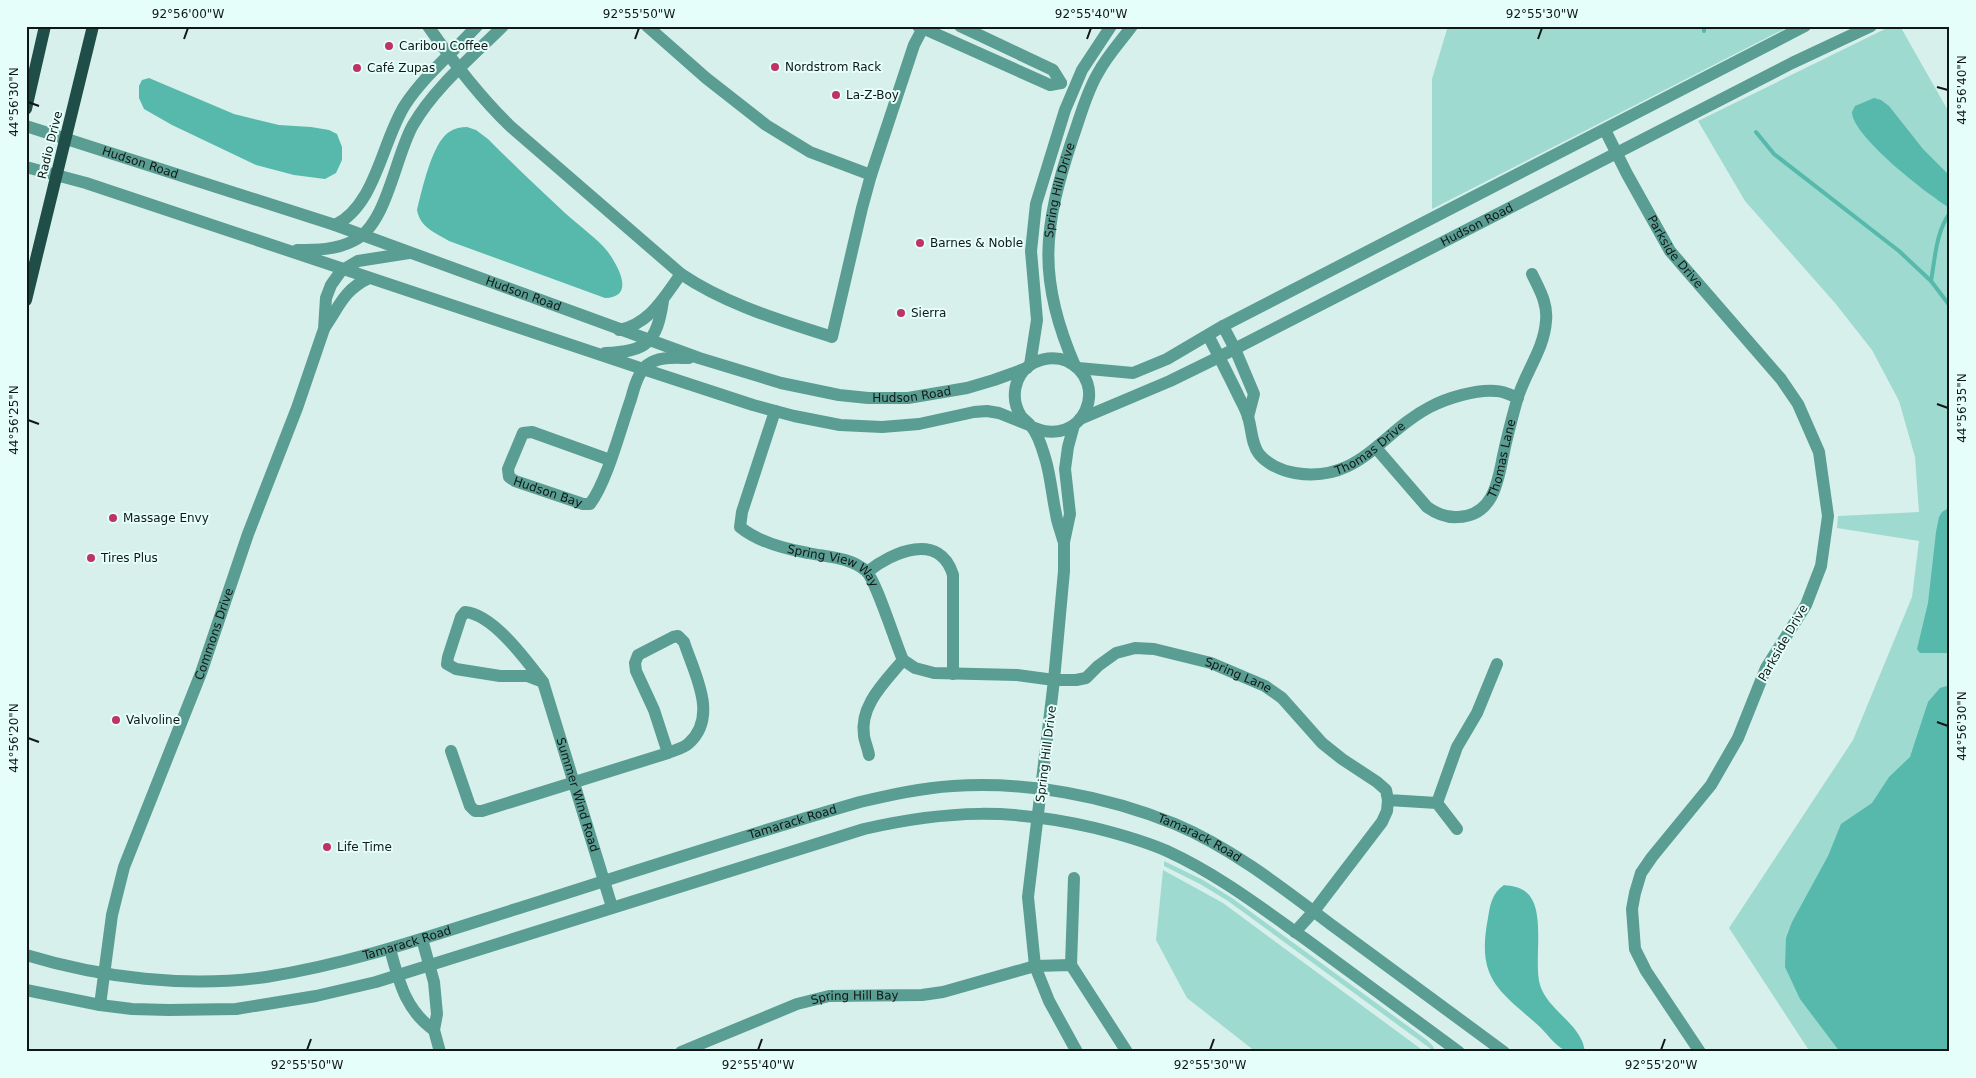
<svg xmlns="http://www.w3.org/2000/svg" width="1976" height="1078" viewBox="0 0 1976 1078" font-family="'DejaVu Sans',sans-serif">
<rect width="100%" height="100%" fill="#d8f0ec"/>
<g fill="#9fdad0">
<path d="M1448,26H1790L1432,209V79Z"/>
<path d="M1891,26H1900L1950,114V1052H1810L1729,928L1853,740L1912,597L1919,541L1837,528L1838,516L1919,512L1915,457L1899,401L1872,350L1835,303L1745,201L1698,121Z"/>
<path d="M1164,861L1203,880L1232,898L1427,1040L1433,1046L1435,1052L1228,901L1200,884L1164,866Z"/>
<path d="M1163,870L1223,903L1425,1052H1256L1187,998L1156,940Z"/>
</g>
<g fill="#56b9ab">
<path d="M149,78L234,114L279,125L311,127L329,130L337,134L342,147V160L336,173L325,179L294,175L256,165L172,125L144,109L139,98V86L142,80Z"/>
<path d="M1874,98L1881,100L1889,106L1923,149L1950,176V208C1928,195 1852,136 1852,112L1855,106Z"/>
<path d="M467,127L476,130L488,139C513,164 539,189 565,213C579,226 597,238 608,252C618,266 636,297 605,298L449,241C434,232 420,227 417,210C422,190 432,143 449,132C455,128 461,127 467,127Z"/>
<path d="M1950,507V653H1920L1917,649L1928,603L1936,532L1939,517L1942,512Z"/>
<path d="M1950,685V1052H1840L1800,999L1785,967L1786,938L1792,922L1828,856L1841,824L1872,803L1889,777L1910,757L1928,702L1940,688Z"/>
<path d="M1504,885C1512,886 1520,887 1526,892C1547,909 1533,961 1540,985C1548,1011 1582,1024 1585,1052C1580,1052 1574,1053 1569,1052C1558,1049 1548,1035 1540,1027C1499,990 1476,980 1488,918C1490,905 1492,893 1504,885Z"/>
</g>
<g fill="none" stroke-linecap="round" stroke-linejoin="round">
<g stroke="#56b9ab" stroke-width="4">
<path d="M1704,26V31"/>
<path d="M1756,132L1774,154L1899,251L1931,281L1950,306"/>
<path d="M1931,281C1935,259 1936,231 1950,213"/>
</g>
<g stroke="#5a9d93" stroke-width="12">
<path d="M428,26C453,62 479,96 510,126L681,274C727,305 780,320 832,337L862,208L871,175"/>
<path d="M647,26L706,78L766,125L810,152L871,175L914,45L924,26"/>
<path d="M918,26L1050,85L1061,83"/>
<path d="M960,26L1053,70L1061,83"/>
<path id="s1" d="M26,126L335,225L699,358L781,383L839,395L868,398H908L967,388L994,380L1027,368"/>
<path id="s2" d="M1605,130L1627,174L1670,251L1781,379L1798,404L1819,452L1828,516L1821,566L1806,605L1766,668L1738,738L1711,785L1652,857L1641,873L1635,893L1632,909L1635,949L1646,971L1700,1052"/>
<path d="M26,167L86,183L643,369L753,405L794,416L840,425L882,427L919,424L974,412L987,411L999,413L1029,425"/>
<path d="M335,225C376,205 382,141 405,105C424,76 453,52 477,26"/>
<path d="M297,250C316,250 336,250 353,241C387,226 395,156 413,125C435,87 472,57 503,26"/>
<path d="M1223,326L1235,349L1254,394L1248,417"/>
<path d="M325,327C340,305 344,290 369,278"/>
<path d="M619,330C650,324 664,297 681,274"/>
<path id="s3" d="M1208,335C1218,355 1229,376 1239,397C1242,403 1246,410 1248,417C1252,429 1251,443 1259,454C1267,464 1282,471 1295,473C1359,484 1381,432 1430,407C1447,398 1477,389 1496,391C1503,391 1511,395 1518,398"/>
<path d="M605,353C647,352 657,342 663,301"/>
<path d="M1030,365L1037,320L1031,251L1036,204L1065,110L1082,70L1111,26"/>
<path id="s4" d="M1075,366C1037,279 1043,228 1072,140C1080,118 1086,93 1098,73C1107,56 1121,41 1132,26"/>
<path d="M1078,368L1133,373L1167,359L1223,326L1805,26"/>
<path id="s5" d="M775,411L742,512L740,527C757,541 785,549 808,553C827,557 850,557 866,571C876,580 895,642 903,660L915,668L934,673L1017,675L1054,680H1076L1086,678L1098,666L1116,653L1135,648L1154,649L1211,663L1265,686L1282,698L1322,743L1342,759L1377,782L1386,790L1388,800L1437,803L1457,829"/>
<path id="s6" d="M1080,419L1170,381L1219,357L1792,63L1871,26"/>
<path d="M1074,425L1068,447L1065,469L1070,514L1064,542V571L1054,680L1028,897L1035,966L1049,1001L1077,1052"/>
<path d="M1032,427C1084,450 1111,382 1067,361C1055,356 1041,358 1030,365C1014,376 1010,399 1021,416C1024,420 1028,422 1031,426C1039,435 1043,451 1046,461C1051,479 1052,496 1056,514C1057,523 1061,531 1063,540"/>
<path id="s7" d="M1376,448L1427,507C1437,514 1446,518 1458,517C1493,516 1498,482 1503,456C1507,437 1512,418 1517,400C1525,372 1544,350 1546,321C1548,303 1539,289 1532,274"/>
<path id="s8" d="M610,460L532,432L523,433L508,469L509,477L515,481L583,504H590C607,482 621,427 631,399C634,388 638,373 647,365C659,356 675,358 689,358"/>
<path d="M867,572C892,552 940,531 953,575V674"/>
<path d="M465,612C493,614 527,661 543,682L527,676H500L456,669L447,664L448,657L461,617Z"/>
<path id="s9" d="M543,682L612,907"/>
<path d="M451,751L470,806L475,811H482L668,753C675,750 684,748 689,743C719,716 694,673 684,642L678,636L673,637L638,655L635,663L636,671L654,710L668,753"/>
<path d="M869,755C868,749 865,742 864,736C859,705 886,681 903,660"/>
<path d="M1437,803L1457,747L1477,713L1497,664"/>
<path d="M1295,932L1314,911L1382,822L1387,811L1388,800"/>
<path d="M422,939L434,982L437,1014L434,1030L440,1052"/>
<path d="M390,949C399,981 405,1010 434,1030"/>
<path id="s10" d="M26,955C102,978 187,988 266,977C356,963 442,932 529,905C639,870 749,834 860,802C890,795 921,788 953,786C1027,781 1106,796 1175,824C1232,848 1284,889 1333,926C1390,968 1447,1010 1504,1052"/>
<path d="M1071,965L1074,878"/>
<path d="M26,990L100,1005L132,1009L169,1010L236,1009L316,996L376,982L864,829C947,810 1012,808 1095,828C1119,834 1144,841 1167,851C1217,874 1259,906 1304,938C1356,976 1407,1014 1459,1052"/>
<path id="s11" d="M100,1005L112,915L124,867L201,673L248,534L297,408L324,329L326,298L331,285L341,271L358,261L409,253"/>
<path id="s12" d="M681,1052L797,1004L829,996L922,995L943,992L1035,966L1071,965L1127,1052"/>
</g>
<g stroke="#1f4e48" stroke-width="12">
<path d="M26,109L45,26"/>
<path d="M26,300L93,26"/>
</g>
</g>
<path fill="none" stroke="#0f1816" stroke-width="2" d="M184,39L188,28M635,39L639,28M1087,39L1091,28M1538,39L1542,28M1937,87L1948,90M28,102L39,106M1937,404L1948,408M28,420L39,424M1937,722L1948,726M28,738L39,742M307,1050L311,1039M758,1050L762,1039M1210,1050L1214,1039M1661,1050L1665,1039"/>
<g fill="#be3264" stroke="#e5fef9" stroke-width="2">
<circle cx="389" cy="46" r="5"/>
<circle cx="775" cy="67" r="5"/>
<circle cx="357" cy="68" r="5"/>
<circle cx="836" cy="95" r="5"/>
<circle cx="920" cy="243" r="5"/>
<circle cx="901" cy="313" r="5"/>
<circle cx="113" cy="518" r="5"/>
<circle cx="91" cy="558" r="5"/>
<circle cx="116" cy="720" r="5"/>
<circle cx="327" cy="847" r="5"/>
</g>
<g text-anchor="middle" stroke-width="4" stroke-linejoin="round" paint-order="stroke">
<g font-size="12" fill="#0f1816" stroke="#e5fef9" text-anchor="start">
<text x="399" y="50">Caribou Coffee</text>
<text x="785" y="71">Nordstrom Rack</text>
<text x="367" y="72">Café Zupas</text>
<text x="846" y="99">La-Z-Boy</text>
<text x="930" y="247">Barnes &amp; Noble</text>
<text x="911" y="317">Sierra</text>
<text x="123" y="522">Massage Envy</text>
<text x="101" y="562">Tires Plus</text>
<text x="126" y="724">Valvoline</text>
<text x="337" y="851">Life Time</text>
</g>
<g font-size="12" fill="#0f1816" stroke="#e5fef9">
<text transform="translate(50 145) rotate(-76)" y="4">Radio Drive</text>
<text dy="4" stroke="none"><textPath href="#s1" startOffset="120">Hudson Road</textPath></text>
<text dy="4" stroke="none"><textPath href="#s4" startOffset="181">Spring Hill Drive</textPath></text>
<text dy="4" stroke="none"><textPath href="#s6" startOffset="442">Hudson Road</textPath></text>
<text dy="4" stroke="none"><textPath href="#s2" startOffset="141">Parkside Drive</textPath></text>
<text dy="4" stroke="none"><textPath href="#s1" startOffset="525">Hudson Road</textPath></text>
<text dy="4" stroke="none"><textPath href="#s1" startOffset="930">Hudson Road</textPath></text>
<text dy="4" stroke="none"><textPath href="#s3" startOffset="254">Thomas Drive</textPath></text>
<text dy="4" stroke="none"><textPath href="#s7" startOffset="192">Thomas Lane</textPath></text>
<text dy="4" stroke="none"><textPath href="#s8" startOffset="181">Hudson Bay</textPath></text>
<text dy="4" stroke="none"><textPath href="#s5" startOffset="224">Spring View Way</textPath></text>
<text dy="4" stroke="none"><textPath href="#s11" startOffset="390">Commons Drive</textPath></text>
<text transform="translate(1783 643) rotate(-60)" y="4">Parkside Drive</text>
<text dy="4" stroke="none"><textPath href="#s5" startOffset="706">Spring Lane</textPath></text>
<text transform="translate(1046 754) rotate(-83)" y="4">Spring Hill Drive</text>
<text dy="4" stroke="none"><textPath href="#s9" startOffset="118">Summer Wind Road</textPath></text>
<text dy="4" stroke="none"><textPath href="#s10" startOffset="792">Tamarack Road</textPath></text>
<text dy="4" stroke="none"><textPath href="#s10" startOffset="1212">Tamarack Road</textPath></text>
<text dy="4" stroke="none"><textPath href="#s10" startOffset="388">Tamarack Road</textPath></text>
<text dy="4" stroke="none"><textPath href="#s12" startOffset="184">Spring Hill Bay</textPath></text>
</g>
</g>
<rect width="1976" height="1078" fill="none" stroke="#e5fef9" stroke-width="55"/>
<rect x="28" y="28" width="1920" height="1022" fill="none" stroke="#0f1816" stroke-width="2"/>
<g font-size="12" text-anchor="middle" fill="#0f1816">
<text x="188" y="18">92°56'00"W</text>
<text x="639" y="18">92°55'50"W</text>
<text x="1091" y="18">92°55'40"W</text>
<text x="1542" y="18">92°55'30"W</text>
<text transform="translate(1962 90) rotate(-90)" y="4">44°56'40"N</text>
<text transform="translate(14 102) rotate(-90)" y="4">44°56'30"N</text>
<text transform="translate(1962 408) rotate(-90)" y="4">44°56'35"N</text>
<text transform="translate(14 420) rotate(-90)" y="4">44°56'25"N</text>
<text transform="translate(1962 726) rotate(-90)" y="4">44°56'30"N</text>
<text transform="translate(14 738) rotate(-90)" y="4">44°56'20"N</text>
<text x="307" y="1069">92°55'50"W</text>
<text x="758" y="1069">92°55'40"W</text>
<text x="1210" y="1069">92°55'30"W</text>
<text x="1661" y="1069">92°55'20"W</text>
</g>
</svg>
